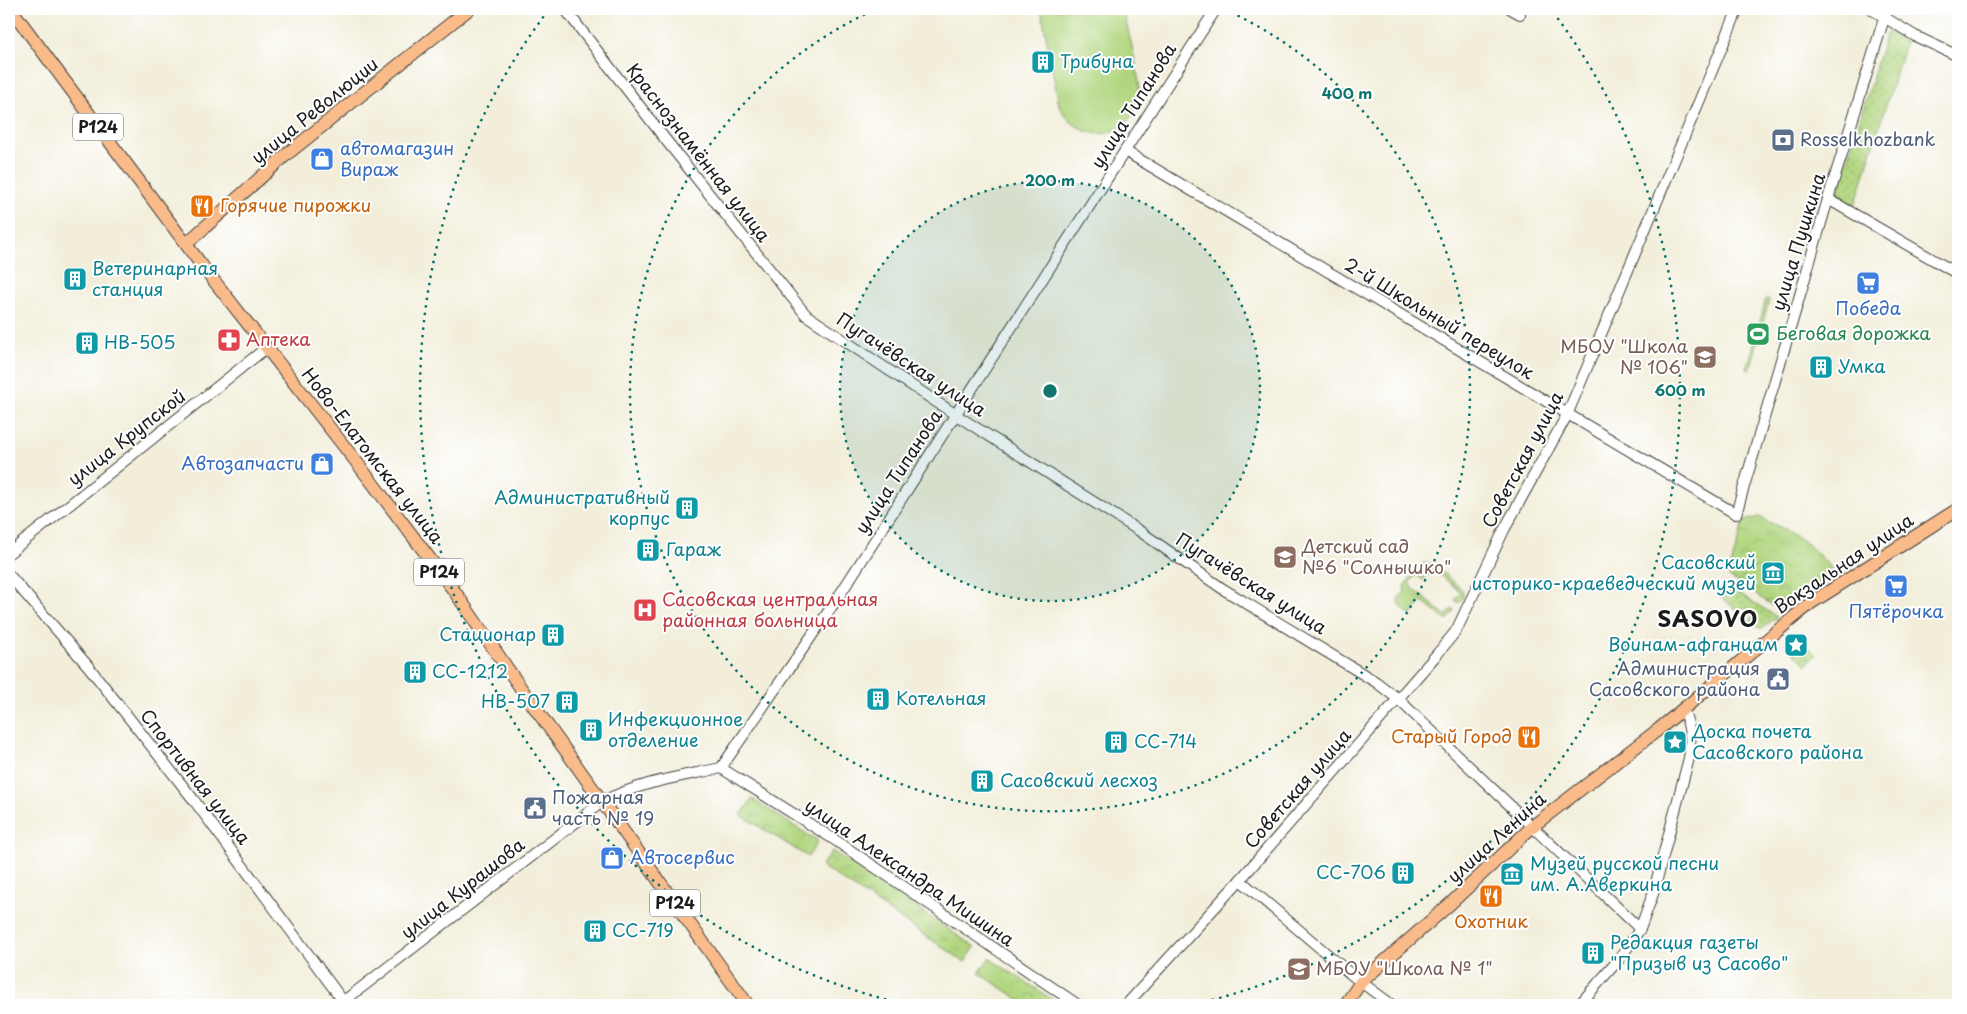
<svg xmlns="http://www.w3.org/2000/svg" width="1967" height="1014" viewBox="0 0 1967 1014" font-family="'Playpen Sans',sans-serif">
<defs>
<pattern id="grass-dots" width="8" height="8" patternUnits="userSpaceOnUse" patternTransform="scale(1.25)"><rect width="8" height="8" fill="#b0d57e"/><path d="M2 2h.1M6 6h.1" fill="none" stroke="#97b66c" stroke-width="1.8" stroke-linecap="round"/></pattern>
<pattern id="park-crowns" width="20" height="18" patternUnits="userSpaceOnUse" patternTransform="scale(1.25)"><rect width="20" height="18" fill="#b0d57e"/><path d="M2 6a3 3 0 1 1 6 0M12 15a3 3 0 1 1 6 0" fill="none" stroke="#97b66c"/></pattern>
</defs>
<rect width="100%" height="100%" fill="#fff"/>
<filter id="ink" filterUnits="userSpaceOnUse"><feTurbulence type="fractalNoise" baseFrequency=".02" numOctaves="2"/><feDisplacementMap in="SourceGraphic" scale="10" xChannelSelector="R" yChannelSelector="G"/><feConvolveMatrix kernelMatrix="1 2 1 2 8 2 1 2 1" color-interpolation-filters="sRGB"/></filter>
<filter id="wash" filterUnits="userSpaceOnUse"><feTurbulence type="fractalNoise" baseFrequency=".0096" numOctaves="4" result="noise"/><feDisplacementMap in="SourceGraphic" scale="20" xChannelSelector="R" yChannelSelector="G"/><feGaussianBlur stdDeviation="1.12" result="paint"/><feColorMatrix in="noise" values="0 0 0 0 0 0 0 0 0 0 0 0 0 0 0 0 0 1.4 0 .05"/><feComposite in="paint" operator="in"/></filter>
<g filter="url(#wash)">
<rect width="100%" height="100%" fill="#f2eeda"/>
<g fill="url(#grass-dots)" stroke="#66784d">
<path d="M1888,32L1905,41V44L1855,205C1850,207 1840,201 1837,196L1886,33Z"/>
<path d="M1423,563L1433,564L1463,590V598L1459,603L1455,600L1461,592L1432,569L1423,580L1416,575L1409,583L1415,590L1446,616L1452,609L1455,611L1447,621L1422,601L1411,616C1404,610 1396,606 1400,596L1405,592L1404,586Z"/>
<path d="M1726,585L1777,617L1761,629L1750,621L1753,616L1743,607L1738,611L1721,598Z"/>
</g>
<g fill="url(#park-crowns)" stroke="#66784d">
<path d="M1759,517L1784,529L1808,544L1837,574L1801,593L1781,611L1728,576L1744,521Z"/>
<path d="M1796,635L1816,655L1806,665L1786,644Z"/>
<path d="M752,799L818,841L808,857L741,815Z"/>
<path d="M832,851L975,947L965,962L821,866Z"/>
<path d="M989,958L1061,1005H1028L979,973Z"/>
</g>
<g fill="#b0d57e" stroke="#66784d">
<path d="M1041,9H1123C1127,28 1143,83 1139,100C1138,104 1136,108 1134,111C1117,146 1074,138 1059,105Z"/>
<path d="M1766,299L1769,300L1750,370L1747,369Z"/>
</g>
</g>
<g filter="url(#ink)">
<g fill="none" stroke-linecap="round" stroke-linejoin="round">
<g stroke="#3c3c38" stroke-width="12">
<g id="minor">
<path d="M565,9L665,139L806,315L956,415L1138,530L1223,589L1376,682L1398,699L1640,929"/>
<path d="M1511,9L1520,14"/>
<path d="M1871,9L1915,36L1958,56"/>
<path d="M1125,151L1736,514L1828,199L1887,9"/>
<path d="M1828,199L1958,274"/>
<path d="M9,553L266,348"/>
<path d="M9,575L88,666L193,799L346,1005"/>
<path d="M721,768L835,840L1078,1005"/>
<path d="M1240,880L1353,976L1392,1005"/>
<path d="M344,1001L602,802C639,782 681,777 721,768L839,596L1216,9"/>
<path d="M1126,1005L1240,880L1438,653L1456,631L1504,530L1567,415L1738,9"/>
<path d="M1579,1005L1621,957L1640,929L1653,894L1689,758C1692,740 1690,726 1683,709"/>
</g>
</g>
<g stroke="#3c3c38" stroke-width="14">
<g id="major">
<path d="M11,9L200,263L358,464L455,592L520,687L748,1005"/>
<path d="M186,244L287,154L469,9"/>
<path d="M1345,1005L1361,982L1450,904L1533,826L1659,729L1811,603L1958,509"/>
</g>
</g>
<use href="#minor" stroke="#fff" stroke-width="10"/>
<use href="#major" stroke="#fabb8b" stroke-width="12"/>
</g>
</g>
<circle cx="1050" cy="391" r="210" fill="#0f766e" fill-opacity=".12"/>
<g fill="none" stroke="#0f766e" stroke-width="2.5" stroke-dasharray="2.5 5">
<circle cx="1050" cy="391" r="210"/>
<path d="M1224 9A420 420 0 1 1 876 9"/>
<path d="M908 1005A630 630 0 0 1 547 12M1553 12A630 630 0 0 1 1192 1005"/>
</g>
<defs>
<g id="building-square" transform="scale(1.25)"><rect x="-9" y="-9" width="18" height="18" rx="4" fill="#0f9aa8" stroke="#fff"/><path d="M-4-6H4V6H1V3H-1V6H-4ZM-2.5-4.3h1.7v1.8h-1.7ZM.8-4.3h1.7v1.8H.8ZM-2.5-1h1.7V.8h-1.7ZM.8-1h1.7V.8H.8Z" fill="#fff"/></g>
<g id="bank-square" transform="scale(1.25)"><rect x="-9" y="-9" width="18" height="18" rx="4" fill="#5c6f8a" stroke="#fff"/><path d="M-6-4H6V4H-6ZM0-2.3a2.3 2.3 0 1 0 0 4.6a2.3 2.3 0 1 0 0-4.6Z" fill="#fff"/></g>
<g id="shop-square" transform="scale(1.25)"><rect x="-9" y="-9" width="18" height="18" rx="4" fill="#3f7fe0" stroke="#fff"/><path d="M-5-2.5h2.3a2.7 3.5 0 0 1 5.4 0H5L5.5 6h-11ZM-1.5-2.5h3a1.5 2.3 0 0 0-3 0Z" fill="#fff"/></g>
<g id="restaurant-square" transform="scale(1.25)"><rect x="-9" y="-9" width="18" height="18" rx="4" fill="#e8710a" stroke="#fff"/><path d="M-5-6h1v4h1v-4h1v4h1v-4h1v5L-1.5 .5V6h-2V.5L-5-1ZM5-6V6H3V1.5H1.5Q1.5-4 5-6Z" fill="#fff"/></g>
<g id="supermarket-square" transform="scale(1.25)"><rect x="-9" y="-9" width="18" height="18" rx="4" fill="#3f7fe0" stroke="#fff"/><path d="M-6-5.5h2.5l.6 2H6L4.5 2H-2.5L-4.4-4H-6ZM-1.5 3.2a1.3 1.3 0 1 0 .1 0ZM3 3.2a1.3 1.3 0 1 0 .1 0Z" fill="#fff"/></g>
<g id="stadium-square" transform="scale(1.25)"><rect x="-9" y="-9" width="18" height="18" rx="4" fill="#2e9e5b" stroke="#fff"/><path d="M0-5a6.5 5 0 1 0 0 10a6.5 5 0 1 0 0-10ZM-3.5-1.8h7v3.6h-7Z" fill="#fff"/></g>
<g id="pharmacy-square" transform="scale(1.25)"><rect x="-9" y="-9" width="18" height="18" rx="4" fill="#e0444e" stroke="#fff"/><path d="M-2-6h4v4h4v4h-4v4h-4v-4h-4v-4h4Z" fill="#fff"/></g>
<g id="school-square" transform="scale(1.25)"><rect x="-9" y="-9" width="18" height="18" rx="4" fill="#8d6e63" stroke="#fff"/><path d="M0-5L7-2L0 1L-7-2ZM-4 1L0 2.5L4 1V4Q0 6-4 4Z" fill="#fff"/></g>
<g id="museum-square" transform="scale(1.25)"><rect x="-9" y="-9" width="18" height="18" rx="4" fill="#0f9aa8" stroke="#fff"/><path d="M0-6L6-3V-2H-6V-3ZM-5-1h2V3h-2ZM-1-1h2V3h-2ZM3-1h2V3H3ZM-6 4H6V6H-6Z" fill="#fff"/></g>
<g id="hospital-square" transform="scale(1.25)"><rect x="-9" y="-9" width="18" height="18" rx="4" fill="#e0444e" stroke="#fff"/><path d="M-5-5h3v3.5h4V-5h3V5h-3V1.5h-4V5h-3Z" fill="#fff"/></g>
<g id="sight-square" transform="scale(1.25)"><rect x="-9" y="-9" width="18" height="18" rx="4" fill="#0f9aa8" stroke="#fff"/><path d="M0-6L1.8-2.2L6-1.7L2.9 1.2L3.7 5.4L0 3.3L-3.7 5.4L-2.9 1.2L-6-1.7L-1.8-2.2Z" fill="#fff"/></g>
<g id="civic-square" transform="scale(1.25)"><rect x="-9" y="-9" width="18" height="18" rx="4" fill="#5c6f8a" stroke="#fff"/><path d="M-.6-6.5H3V-4.5H.6V-3L4-1V1h2V6H-6V1h2V-1L-.6-3ZM-1.2 2.5V6h2.4V2.5Z" fill="#fff"/></g>
</defs>
<g fill-rule="evenodd">
<use href="#building-square" x="1043" y="62"/>
<use href="#bank-square" x="1783" y="140"/>
<use href="#shop-square" x="322" y="159"/>
<use href="#restaurant-square" x="202" y="206"/>
<use href="#building-square" x="75" y="279"/>
<use href="#supermarket-square" x="1868" y="283"/>
<use href="#stadium-square" x="1758" y="334"/>
<use href="#pharmacy-square" x="229" y="340"/>
<use href="#building-square" x="87" y="343"/>
<use href="#school-square" x="1705" y="357"/>
<use href="#building-square" x="1821" y="367"/>
<use href="#shop-square" x="322" y="464"/>
<use href="#building-square" x="687" y="508"/>
<use href="#building-square" x="648" y="550"/>
<use href="#school-square" x="1285" y="557"/>
<use href="#museum-square" x="1773" y="573"/>
<use href="#supermarket-square" x="1896" y="586"/>
<use href="#hospital-square" x="645" y="610"/>
<use href="#building-square" x="553" y="635"/>
<use href="#sight-square" x="1796" y="645"/>
<use href="#building-square" x="415" y="672"/>
<use href="#civic-square" x="1778" y="679"/>
<use href="#building-square" x="878" y="699"/>
<use href="#building-square" x="567" y="702"/>
<use href="#building-square" x="591" y="730"/>
<use href="#restaurant-square" x="1529" y="737"/>
<use href="#building-square" x="1116" y="742"/>
<use href="#sight-square" x="1675" y="742"/>
<use href="#building-square" x="982" y="781"/>
<use href="#civic-square" x="535" y="808"/>
<use href="#shop-square" x="612" y="858"/>
<use href="#building-square" x="1403" y="873"/>
<use href="#museum-square" x="1512" y="874"/>
<use href="#restaurant-square" x="1491" y="896"/>
<use href="#building-square" x="595" y="931"/>
<use href="#building-square" x="1593" y="953"/>
<use href="#school-square" x="1299" y="969"/>
</g>
<g text-anchor="middle" stroke-width="4" stroke-linejoin="round" paint-order="stroke">
<g fill="#fff" stroke="#606060" stroke-width="1">
<rect x="73" y="113.5" width="50" height="27" rx="4"/>
<rect x="414" y="558.5" width="50" height="27" rx="4"/>
<rect x="650" y="889.5" width="50" height="27" rx="4"/>
</g>
<g font-size="16" font-weight="bold" fill="#1c1c1c">
<text x="98" y="133">Р124</text>
<text x="439" y="578">Р124</text>
<text x="675" y="909">Р124</text>
</g>
<g font-size="18" fill="#0d838f" stroke="#fff" text-anchor="start">
<text x="1060" y="68">Трибуна</text>
<text x="92" y="275">Ветеринарная<tspan x="92" dy="21">станция</tspan></text>
<text x="104" y="349">НВ-505</text>
<text x="1838" y="373">Умка</text>
<text x="670" y="504" text-anchor="end">Административный<tspan x="670" dy="21">корпус</tspan></text>
<text x="666" y="556">Гараж</text>
<text x="1756" y="569" text-anchor="end">Сасовский<tspan x="1756" dy="21">историко-краеведческий музей</tspan></text>
<text x="536" y="641" text-anchor="end">Стационар</text>
<text x="1778" y="651" text-anchor="end">Воинам-афганцам</text>
<text x="432" y="678">СС-1212</text>
<text x="896" y="705">Котельная</text>
<text x="550" y="708" text-anchor="end">НВ-507</text>
<text x="608" y="726">Инфекционное<tspan x="608" dy="21">отделение</tspan></text>
<text x="1692" y="738">Доска почета<tspan x="1692" dy="21">Сасовского района</tspan></text>
<text x="1134" y="748">СС-714</text>
<text x="1000" y="787">Сасовский лесхоз</text>
<text x="1530" y="870">Музей русской песни<tspan x="1530" dy="21">им. А.Аверкина</tspan></text>
<text x="1386" y="879" text-anchor="end">СС-706</text>
<text x="612" y="937">СС-719</text>
<text x="1610" y="949">Редакция газеты<tspan x="1610" dy="21">"Призыв из Сасово"</tspan></text>
</g>
<g font-size="18" fill="#1c1c1c" stroke="#fff">
<text transform="translate(1134 106) rotate(-58)" y="6">улица Типанова</text>
<text transform="translate(315 111) rotate(-39)" y="6">улица Революции</text>
<text transform="translate(698 153) rotate(52)" y="6">Краснознамённая улица</text>
<text transform="translate(1799 242) rotate(-73)" y="6">улица Пушкина</text>
<text transform="translate(1439 319) rotate(31)" y="6">2-й Школьный переулок</text>
<text transform="translate(911 365) rotate(33)" y="6">Пугачёвская улица</text>
<text transform="translate(127 438) rotate(-38)" y="6">улица Крупской</text>
<text transform="translate(372 456) rotate(52)" y="6">Ново-Елатомская улица</text>
<text transform="translate(1523 460) rotate(-62)" y="6">Советская улица</text>
<text transform="translate(899 472) rotate(-57)" y="6">улица Типанова</text>
<text transform="translate(1844 564) rotate(-34)" y="6">Вокзальная улица</text>
<text transform="translate(1251 584) rotate(32)" y="6">Пугачёвская улица</text>
<text transform="translate(195 777) rotate(52)" y="6">Спортивная улица</text>
<text transform="translate(1298 789) rotate(-49)" y="6">Советская улица</text>
<text transform="translate(1497 838) rotate(-42)" y="6">улица Ленина</text>
<text transform="translate(909 873) rotate(34)" y="6">улица Александра Мишина</text>
<text transform="translate(463 889) rotate(-38)" y="6">улица Курашова</text>
</g>
<g font-size="18" fill="#4e5e75" stroke="#fff" text-anchor="start">
<text x="1800" y="146">Rosselkhozbank</text>
<text x="1760" y="675" text-anchor="end">Администрация<tspan x="1760" dy="21">Сасовского района</tspan></text>
<text x="552" y="804">Пожарная<tspan x="552" dy="21">часть № 19</tspan></text>
</g>
<g font-size="18" fill="#366cbe" stroke="#fff" text-anchor="start">
<text x="340" y="155">автомагазин<tspan x="340" dy="21">Вираж</tspan></text>
<text x="1868" y="315" text-anchor="middle">Победа</text>
<text x="304" y="470" text-anchor="end">Автозапчасти</text>
<text x="1896" y="618" text-anchor="middle">Пятёрочка</text>
<text x="630" y="864">Автосервис</text>
</g>
<g font-size="18" fill="#c56008" stroke="#fff" text-anchor="start">
<text x="220" y="212">Горячие пирожки</text>
<text x="1512" y="743" text-anchor="end">Старый Город</text>
<text x="1491" y="928" text-anchor="middle">Охотник</text>
</g>
<g font-size="18" fill="#27864d" stroke="#fff" text-anchor="start">
<text x="1776" y="340">Беговая дорожка</text>
</g>
<g font-size="18" fill="#be3a42" stroke="#fff" text-anchor="start">
<text x="246" y="346">Аптека</text>
<text x="662" y="606">Сасовская центральная<tspan x="662" dy="21">районная больница</tspan></text>
</g>
<g font-size="18" fill="#785e54" stroke="#fff" text-anchor="start">
<text x="1688" y="353" text-anchor="end">МБОУ "Школа<tspan x="1688" dy="21">№ 106"</tspan></text>
<text x="1302" y="553">Детский сад<tspan x="1302" dy="21">№6 "Солнышко"</tspan></text>
<text x="1316" y="975">МБОУ "Школа № 1"</text>
</g>
<g font-size="22" font-weight="bold" letter-spacing="1" fill="#1c1c1c" stroke="#fff">
<text x="1708" y="627">SASOVO</text>
</g>
</g>
<circle cx="1050" cy="391" r="8" fill="#0f766e" stroke="#fff" stroke-width="2.5"/>
<g font-size="15" text-anchor="middle" font-weight="bold" fill="#0f766e" stroke="#fff" stroke-width="4" stroke-linejoin="round" paint-order="stroke">
<text x="1347" y="99">400 m</text>
<text x="1050" y="186">200 m</text>
<text x="1680" y="396">600 m</text>
</g>
<rect width="1967" height="1014" fill="none" stroke="#fff" stroke-width="30"/>
</svg>
